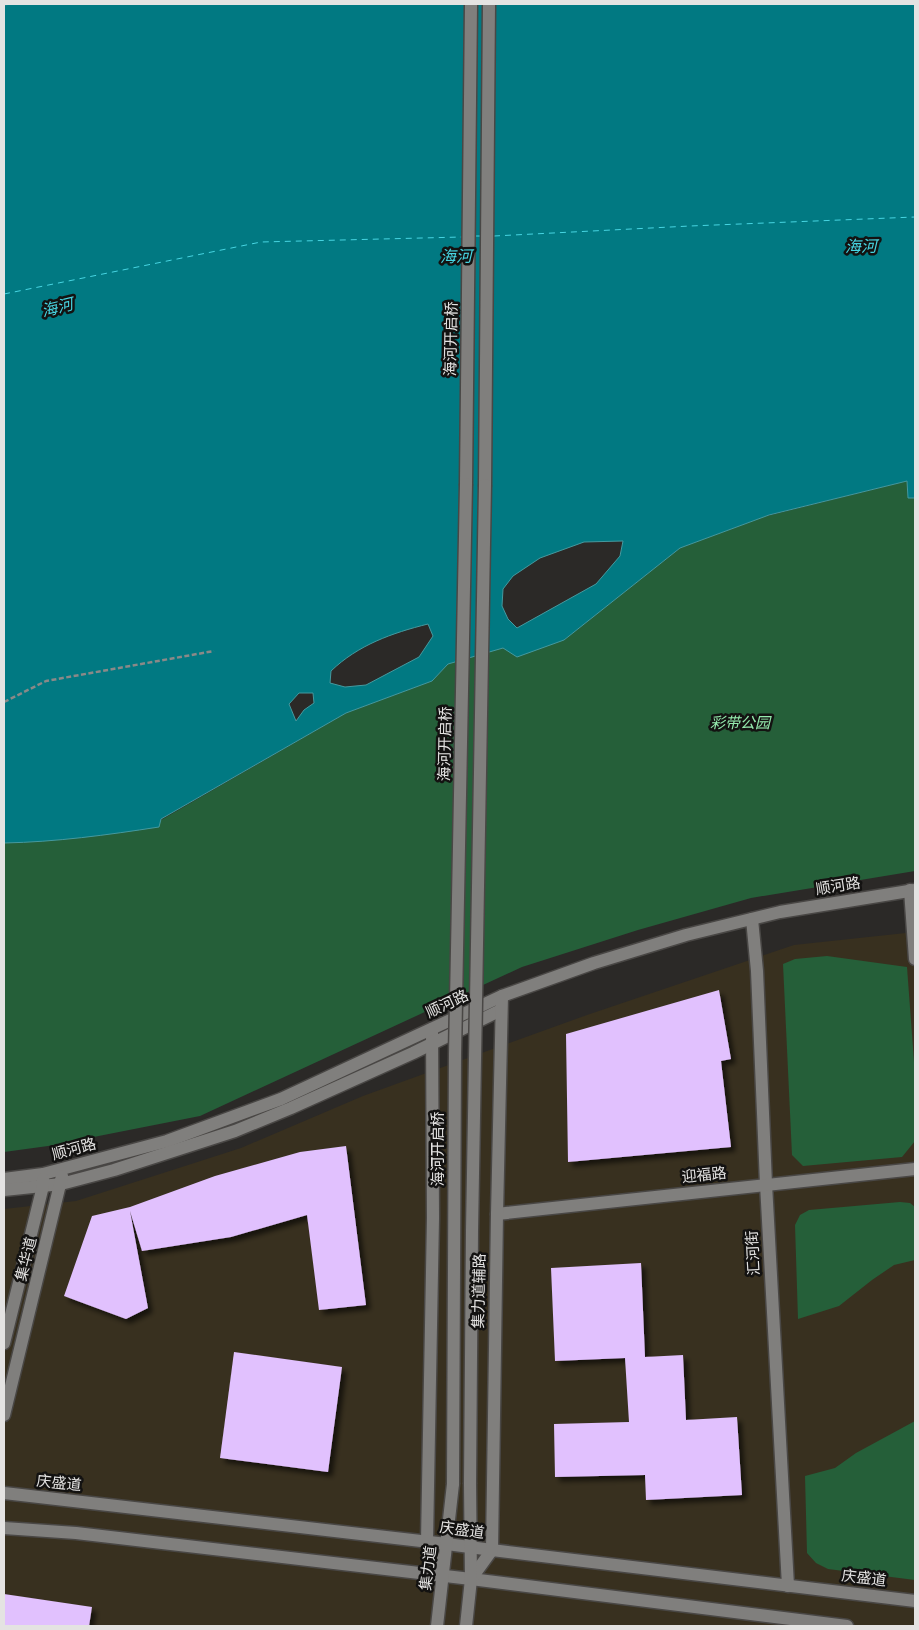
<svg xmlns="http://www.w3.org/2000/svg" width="919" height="1630" viewBox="0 0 919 1630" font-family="Literata,'Noto Sans SC',serif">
<defs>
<filter id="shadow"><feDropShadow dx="4.5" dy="4.5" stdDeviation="2.5" flood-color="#0009"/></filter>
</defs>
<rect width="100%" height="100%" fill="#2b2927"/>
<path fill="#38301f" d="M915,932V1626H4V1209L76,1201L241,1148L363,1096L587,1015L794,945Z"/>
<g fill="#255f39">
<path d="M907,481L908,498H915V871L751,898L638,930L522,967L200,1116L48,1146L4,1152V805L158,827L161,820L346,713L432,681L448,664L503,647L564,640L680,548L763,517Z"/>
<path d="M827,956L907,967L915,1075V1141L902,1157L803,1166L792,1155L783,964L795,959Z"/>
<path d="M900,1202L910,1203L915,1207V1260L894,1265L872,1280L839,1306L798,1319L795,1225L800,1215L809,1210Z"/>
<path d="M915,1421V1580L828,1569L816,1563L807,1553L805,1476L835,1468L856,1453Z"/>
</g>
<path fill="#017982" stroke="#45999f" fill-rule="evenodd" d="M12,4H915V498H908L907,481L769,515L680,548L564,640L517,657L503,648L448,664L432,681L346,713L161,819L159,827C107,835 56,842 4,843V5ZM623,541L620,556L596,584L517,628L508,619L502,606L503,589L513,576L540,558L584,542ZM428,624L433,636L419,657L366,685L345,687L330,683L331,671C358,645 392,633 428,624ZM299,693H313L314,703L304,710L296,721L289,704Z"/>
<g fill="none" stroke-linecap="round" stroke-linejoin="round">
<g stroke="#47d5e2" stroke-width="1" stroke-dasharray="6 5" stroke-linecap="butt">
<path d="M474,236H482"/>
<path d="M494,236L690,226L915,217"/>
<path d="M4,294L261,242L462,237"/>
</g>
</g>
<g fill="#e1c1fe" filter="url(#shadow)">
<path d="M719,990L731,1059L721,1061L731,1147L568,1162L566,1034Z"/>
<path d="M346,1146L366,1305L319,1310L307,1215L231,1237L142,1251L130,1211L148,1308L126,1319L64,1296L92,1216L130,1207L215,1176L300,1152Z"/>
<path d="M641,1263L645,1357L683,1355L686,1420L737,1417L742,1495L646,1500L645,1475L555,1477L554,1424L629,1422L625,1358L555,1361L551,1268Z"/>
<path d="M234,1352L342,1367L328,1472L220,1458Z"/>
<path d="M4,1594L92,1607L89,1626H4Z"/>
</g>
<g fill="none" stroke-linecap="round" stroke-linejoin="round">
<g stroke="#494745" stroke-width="15">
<g id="secondary">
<path d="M466,484L471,4"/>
<path d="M485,485L489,4"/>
<path d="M910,890L915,959"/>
<path d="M752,919L757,971L766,1184L788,1586"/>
<path d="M432,1029L433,1218L427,1541L442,1576"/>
<path d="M4,1179L43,1174L167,1141L281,1099L502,996L594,963L686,935L780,912L915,890"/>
<path d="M4,1190L61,1184L114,1170L235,1131L291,1108L413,1053L501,1010"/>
<path d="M497,1214L915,1169"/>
<path d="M4,1343L43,1186V1179"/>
<path d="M4,1415L62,1176"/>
<path d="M4,1493L447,1544L492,1550L915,1601"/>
<path d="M4,1528L76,1533L471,1579L847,1626"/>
<path d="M471,1579L492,1550L497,1214L502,996"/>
<path d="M437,1626L453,1484"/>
<path d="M466,1626L471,1579L470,1484"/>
</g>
</g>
<path stroke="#8b8988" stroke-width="2.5" stroke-dasharray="5 2.5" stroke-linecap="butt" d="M4,702L46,681L214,651"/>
<use href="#secondary" stroke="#807f7d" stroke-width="12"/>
<g stroke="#494745" stroke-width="15" stroke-linecap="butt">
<g id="secondary-bridge">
<path d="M453,1484L455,1054L466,484"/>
<path d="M470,1484L472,1231L485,485"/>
</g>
</g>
<use href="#secondary-bridge" stroke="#807f7d" stroke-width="12"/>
</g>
<g text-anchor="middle" stroke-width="5" stroke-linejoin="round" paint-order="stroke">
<g font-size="15" fill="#e4e3e2" stroke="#131211">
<text transform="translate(451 339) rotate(-89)" y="5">海河开启桥</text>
<text transform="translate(445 744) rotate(-89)" y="5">海河开启桥</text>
<text transform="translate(838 886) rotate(-9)" y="5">顺河路</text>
<text transform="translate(447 1004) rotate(-25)" y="5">顺河路</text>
<text transform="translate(74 1149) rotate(-15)" y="5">顺河路</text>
<text transform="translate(438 1149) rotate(-90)" y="5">海河开启桥</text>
<text transform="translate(704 1175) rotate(-6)" y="5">迎福路</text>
<text transform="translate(753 1253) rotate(-93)" y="5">汇河街</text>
<text transform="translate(26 1259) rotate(-76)" y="5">集华道</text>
<text transform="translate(479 1291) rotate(-89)" y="5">集力道辅路</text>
<text transform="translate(59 1483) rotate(6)" y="5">庆盛道</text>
<text transform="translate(462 1530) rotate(8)" y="5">庆盛道</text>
<text transform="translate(428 1568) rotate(-83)" y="5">集力道</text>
<text transform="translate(864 1578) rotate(7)" y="5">庆盛道</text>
</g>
<g font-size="15" font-style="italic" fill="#95ebae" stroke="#131211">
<text x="740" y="728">彩带公园</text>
</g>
<g font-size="16" font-style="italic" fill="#47d5e2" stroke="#131211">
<text transform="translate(861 246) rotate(-1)" y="6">海河</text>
<text transform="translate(456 256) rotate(-1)" y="6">海河</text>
<text transform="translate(57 307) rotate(-14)" y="6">海河</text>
</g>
</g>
<rect width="919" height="1630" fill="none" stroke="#e4e3e2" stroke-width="10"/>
</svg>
